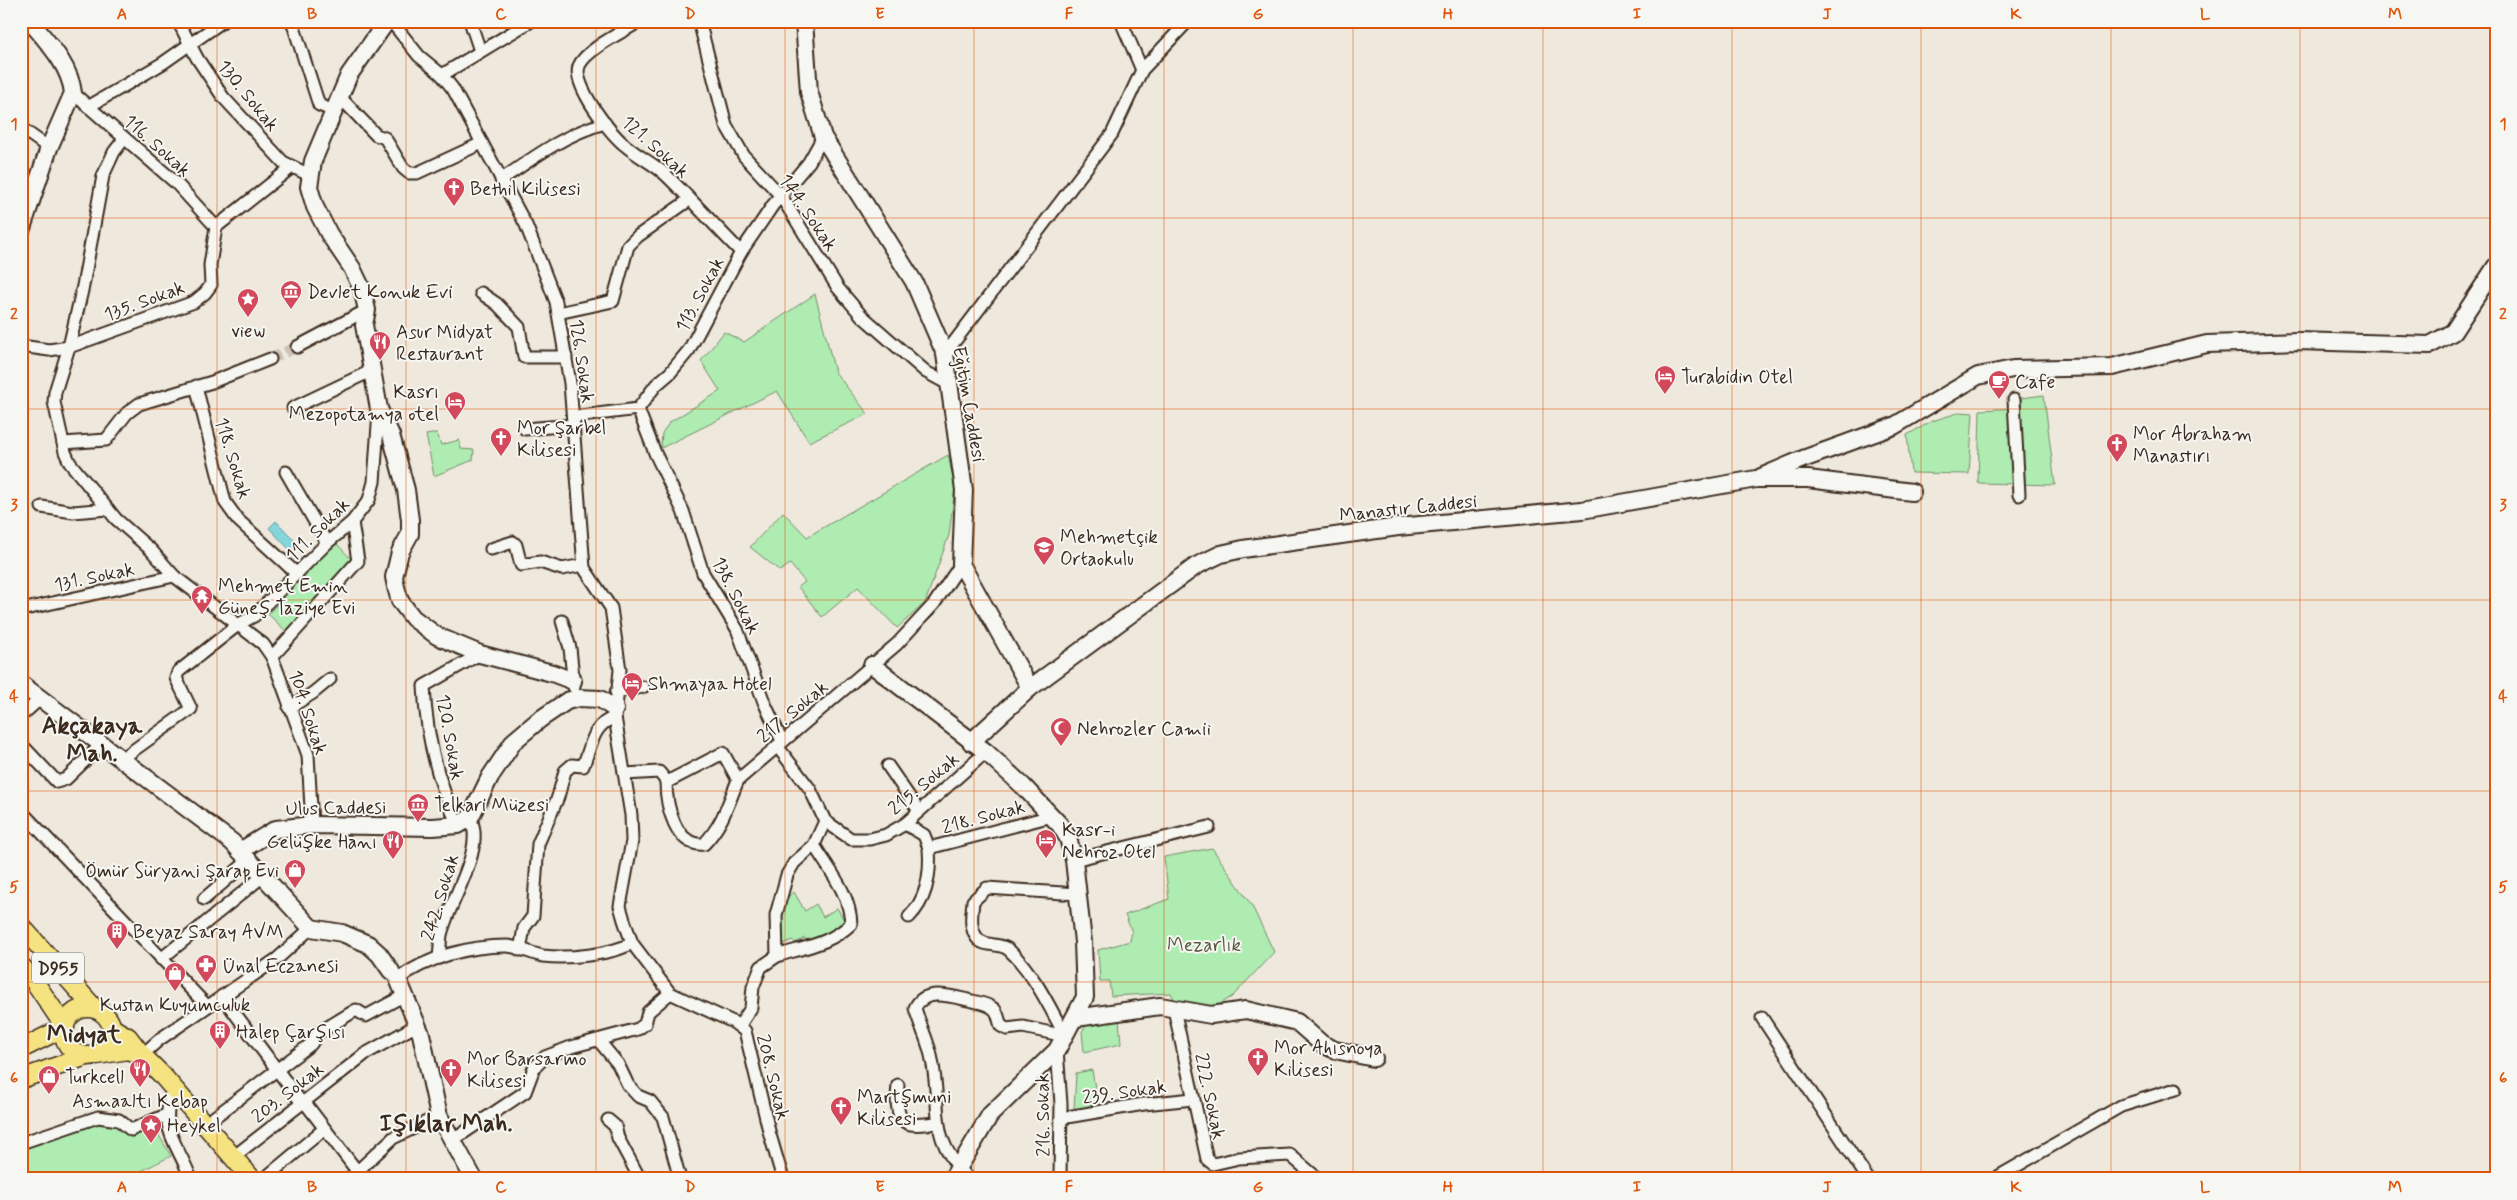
<svg xmlns="http://www.w3.org/2000/svg" width="2517" height="1200" viewBox="0 0 2517 1200" font-family="Mynerve,sans-serif">
<rect width="100%" height="100%" fill="#efe9dd"/>
<filter id="ink" filterUnits="userSpaceOnUse"><feTurbulence type="fractalNoise" baseFrequency=".02" numOctaves="2"/><feDisplacementMap in="SourceGraphic" scale="10" xChannelSelector="R" yChannelSelector="G"/><feConvolveMatrix kernelMatrix="1 2 1 2 8 2 1 2 1" color-interpolation-filters="sRGB"/></filter>
<g filter="url(#ink)">
<g fill="#aeecb2" stroke="#748b68">
<path d="M815,294L835,372L868,414L809,442L777,391L661,448L662,433L670,422L720,391L701,361L724,332L744,342Z"/>
<path d="M2044,395L2055,485L1978,483L1980,410L2021,408V398Z"/>
<path d="M1961,412L1973,413L1969,474L1911,473L1907,435L1932,421Z"/>
<path d="M437,433L441,445L459,440L461,449L474,450L473,460L434,476L426,435Z"/>
<path d="M948,455L955,487L949,535L925,603L897,628L858,587L822,617L798,587L805,582L790,564L780,571L750,547L783,512L807,537Z"/>
<path d="M336,543L354,562L288,633L268,614Z"/>
<path d="M1212,848L1252,906L1274,952L1233,996L1209,1011L1177,1006L1171,993L1111,996L1109,981H1100L1098,950L1130,941L1132,932L1125,915L1169,899L1164,857Z"/>
<path d="M794,892L805,911L816,904L823,917L837,908L846,923L831,936L809,942L805,938L795,943L792,940L784,944C781,925 775,903 794,892Z"/>
<path d="M1119,1018L1121,1044L1084,1052L1082,1032L1087,1023Z"/>
<path d="M1092,1070L1098,1107L1074,1110L1076,1073Z"/>
<path d="M106,1117L129,1133L153,1125L171,1156L125,1179H21V1150Z"/>
</g>
<path fill="#84d6dd" stroke="#679191" d="M276,521L298,544L291,551L269,528Z"/>
<g fill="none" stroke-linecap="round" stroke-linejoin="round">
<path stroke="#cbc3b7" stroke-width="11" stroke-dasharray="11 5.5" stroke-linecap="butt" d="M270,359L297,347"/>
<g stroke="#3b2a1e" stroke-width="15">
<g id="street">
<path d="M178,21L197,58L223,97L283,162L309,175"/>
<path d="M292,21L319,105L334,111"/>
<path d="M391,21L419,56L442,75L453,89L526,225L556,302L570,383L584,568L611,608L620,670L615,717L631,815L632,841L620,906L624,920L632,943L670,993L733,1022L745,1031L770,1135L783,1179"/>
<path d="M470,21L480,51"/>
<path d="M640,21C625,31 586,49 579,66C572,85 611,135 626,146C639,157 654,164 666,175C692,200 716,227 741,252"/>
<path d="M699,21L726,125L744,156L781,196L838,288L861,315L926,372L948,384"/>
<path d="M1121,21L1142,70"/>
<path d="M442,75L531,21"/>
<path d="M73,93L176,183L216,227"/>
<path d="M340,97L376,135L385,138L403,168L409,173H417L482,143"/>
<path d="M88,107L163,63L223,21"/>
<path d="M21,128L49,148"/>
<path d="M124,139L114,152L103,176L83,286L69,347L55,392L54,402L65,452L70,463L116,519L151,550L174,576L263,644L272,657L281,681L308,755L312,825"/>
<path d="M501,180C534,157 565,134 605,123"/>
<path d="M481,293L497,304L519,327L524,357H566"/>
<path d="M558,313L613,301L628,246L638,236L689,200"/>
<path d="M21,346L49,350L69,347L194,302L205,293L211,285L210,265L216,227L292,167"/>
<path d="M297,347L367,310"/>
<path d="M945,354L1112,134L1142,70L1188,21"/>
<path d="M196,386L225,502L238,520L297,574"/>
<path d="M2014,400L2019,495"/>
<path d="M293,408L373,370"/>
<path d="M638,409L655,453L683,511L703,573L737,629L764,702L782,741"/>
<path d="M573,417L638,409L656,385L670,373L689,350L741,252L773,205L809,162L823,137"/>
<path d="M525,429L574,425"/>
<path d="M63,443L106,440L127,413L139,404L212,382L270,359"/>
<path d="M286,472L327,543"/>
<path d="M42,507L73,512L108,509"/>
<path d="M491,549L513,542L516,545L521,565L540,562L562,569L583,565"/>
<path d="M21,610L174,576"/>
<path d="M562,621L570,648L574,687"/>
<path d="M272,657L358,561L352,522"/>
<path d="M616,692L643,687"/>
<path d="M289,708L313,693L330,679"/>
<path d="M21,716L41,698"/>
<path d="M21,744L57,782L66,779L101,745"/>
<path d="M777,746L810,789L825,821L851,839H870L886,835L905,824L986,752"/>
<path d="M120,760L191,709L176,678L178,672L239,624L254,616L327,543L352,522L369,500L374,482L379,411"/>
<path d="M888,766L919,811"/>
<path d="M625,774L659,772L667,782L723,753L738,780L897,644L934,604L961,564"/>
<path d="M666,782C666,805 675,847 704,844C723,824 728,804 738,780"/>
<path d="M21,811L207,1006"/>
<path d="M905,824L924,835L929,848L1052,816"/>
<path d="M458,825C437,781 426,735 424,686L480,654"/>
<path d="M1074,860L1209,827"/>
<path d="M204,899L249,860"/>
<path d="M909,917C927,899 931,873 929,848"/>
<path d="M520,950L524,928L533,916L538,844L558,797L565,771L572,765L583,766C592,745 592,725 615,717"/>
<path d="M777,956C805,947 830,944 851,924C850,893 829,870 814,845"/>
<path d="M439,958C440,950 440,942 441,935C448,903 487,848 470,818"/>
<path d="M161,959L263,876"/>
<path d="M394,974L398,979C427,957 470,946 506,946C518,946 531,954 543,956C567,959 611,955 632,943"/>
<path d="M222,996L301,1102L306,1104L357,1171"/>
<path d="M1174,1009L1207,1159L1213,1164L1239,1158L1290,1155L1318,1179"/>
<path d="M1762,1018L1868,1179"/>
<path d="M740,1025L751,1008L753,987L761,967L777,956L776,915L787,875L794,863L814,845L825,821"/>
<path d="M1065,1036C1050,1007 1033,972 1009,950C1000,942 985,948 977,938C969,927 972,913 973,901L987,888L1078,894"/>
<path d="M599,1041L618,1064L628,1085L638,1096L650,1101L663,1117L680,1179"/>
<path d="M1057,1050L1061,1104L1060,1179"/>
<path d="M142,1055L160,1039L277,959L311,928"/>
<path d="M898,1085C897,1096 894,1120 910,1124C918,1126 930,1123 938,1123"/>
<path d="M173,1088C158,1131 177,1141 191,1179"/>
<path d="M1061,1118L1144,1104L1193,1099"/>
<path d="M608,1120L615,1126L618,1138L640,1179"/>
<path d="M204,1125L311,1044L318,1033L356,1010L366,1016L405,995"/>
<path d="M453,1140L525,1092L534,1068L545,1057L571,1047L638,1029L645,1024L648,1012L670,993"/>
<path d="M21,1143L98,1117L119,1120L131,1130L166,1115"/>
<path d="M232,1158L365,1054L417,1025"/>
<path d="M264,1179L324,1129"/>
<path d="M349,1179L393,1138L439,1116"/>
<path d="M969,1179C926,1135 943,1113 932,1060C929,1042 920,1026 915,1008C924,988 950,996 968,1000C976,1002 987,1003 994,1009C998,1012 999,1021 1001,1026L1007,1029L1023,1027L1065,1036"/>
<path d="M1994,1179L2121,1106L2176,1089"/>
</g>
</g>
<g stroke="#3b2a1e" stroke-width="20">
<g id="secondary">
<path d="M387,21L349,75L313,161L309,187L315,207L329,234L352,268L362,289L367,310L364,325L379,409L391,435L406,490L410,520V534L400,552L394,577L396,587L400,601L413,618L437,636L480,654L552,673L573,681"/>
<path d="M804,21L809,92L823,137L914,282L945,354L964,490L961,564L1030,688"/>
<path d="M21,231L49,148L73,93C70,65 47,42 30,21"/>
<path d="M1761,477L1803,459L1894,426L1978,376L2013,369L2112,367L2207,344L2298,341L2430,345L2453,332L2496,266"/>
<path d="M872,665L986,752L1023,786L1060,825L1068,838L1074,860L1083,942L1085,997L1057,1050L990,1115L952,1179"/>
<path d="M21,684L232,842L311,928L342,933L368,944L379,954L391,971"/>
<path d="M971,742L1030,688L1196,566L1221,554L1243,549L1398,527L1582,510L1756,479H1808L1912,492"/>
<path d="M240,851L276,829L312,825L433,827L458,825L470,818L490,777L514,741L539,720L567,701L578,698L600,699L615,709"/>
<path d="M398,979L421,1034L439,1116L474,1179"/>
<path d="M1076,1018L1160,1006L1211,1015L1246,1010L1297,1022L1322,1044L1335,1050L1374,1058"/>
</g>
</g>
<g stroke="#3b2a1e" stroke-width="21">
<g id="primary">
<path d="M21,926L95,1009"/>
<path d="M21,966L32,978L65,1027L21,1049"/>
<circle cx="88" cy="1032" r="24"/>
<path d="M97,1055L128,1050L142,1055L128,1037L112,1028"/>
<path d="M142,1055L161,1074L252,1179"/>
<path d="M21,1079L86,1056"/>
</g>
</g>
<use href="#street" stroke="#f6f6f2" stroke-width="11"/>
<use href="#secondary" stroke="#f6f6f2" stroke-width="16"/>
<use href="#primary" stroke="#f5e382" stroke-width="18"/>
</g>
</g>
<path fill="none" stroke="#df570d" stroke-width="1" stroke-opacity="0.55" d="M217,21V1179M406,21V1179M596,21V1179M785,21V1179M974,21V1179M1164,21V1179M1353,21V1179M1543,21V1179M1732,21V1179M1921,21V1179M2111,21V1179M2300,21V1179M21,218H2496M21,409H2496M21,600H2496M21,791H2496M21,982H2496"/>
<defs>
<g id="church-pin" transform="scale(1.125)"><path d="M0 17L-7.5 6A9.5 9.5 0 1 1 7.5 6Z" fill="#d1495b" stroke="#f6f6f2"/><path d="M-1.2-6h2.4v3.5h3.3v2.4h-3.3V6h-2.4V-.1h-3.3v-2.4h3.3Z" fill="#fff"/></g>
<g id="museum-pin" transform="scale(1.125)"><path d="M0 17L-7.5 6A9.5 9.5 0 1 1 7.5 6Z" fill="#d1495b" stroke="#f6f6f2"/><path d="M0-6L6-3V-2H-6V-3ZM-5-1h2V3h-2ZM-1-1h2V3h-2ZM3-1h2V3H3ZM-6 4H6V6H-6Z" fill="#fff"/></g>
<g id="sight-pin" transform="scale(1.125)"><path d="M0 17L-7.5 6A9.5 9.5 0 1 1 7.5 6Z" fill="#d1495b" stroke="#f6f6f2"/><path d="M0-6L1.8-2.2L6-1.7L2.9 1.2L3.7 5.4L0 3.3L-3.7 5.4L-2.9 1.2L-6-1.7L-1.8-2.2Z" fill="#fff"/></g>
<g id="restaurant-pin" transform="scale(1.125)"><path d="M0 17L-7.5 6A9.5 9.5 0 1 1 7.5 6Z" fill="#d1495b" stroke="#f6f6f2"/><path d="M-5-6h1v4h1v-4h1v4h1v-4h1v5L-1.5 .5V6h-2V.5L-5-1ZM5-6V6H3V1.5H1.5Q1.5-4 5-6Z" fill="#fff"/></g>
<g id="hotel-pin" transform="scale(1.125)"><path d="M0 17L-7.5 6A9.5 9.5 0 1 1 7.5 6Z" fill="#d1495b" stroke="#f6f6f2"/><path d="M-6-4.5h1.5V1H6V5H4.5V3h-9V5H-6ZM-4 0a1.8 1.8 0 1 1 3.6 0ZM.5 0V-2.5h3Q6-2.5 6 0Z" fill="#fff"/></g>
<g id="cafe-pin" transform="scale(1.125)"><path d="M0 17L-7.5 6A9.5 9.5 0 1 1 7.5 6Z" fill="#d1495b" stroke="#f6f6f2"/><path d="M-5.5-4.5H6V0H3Q3 3.5 0 3.5H-2.5Q-5.5 3.5-5.5 0ZM3-3.2v2h1.7v-2ZM-6 4.5H4V6H-6Z" fill="#fff"/></g>
<g id="school-pin" transform="scale(1.125)"><path d="M0 17L-7.5 6A9.5 9.5 0 1 1 7.5 6Z" fill="#d1495b" stroke="#f6f6f2"/><path d="M0-5L7-2L0 1L-7-2ZM-4 1L0 2.5L4 1V4Q0 6-4 4Z" fill="#fff"/></g>
<g id="temple-pin" transform="scale(1.125)"><path d="M0 17L-7.5 6A9.5 9.5 0 1 1 7.5 6Z" fill="#d1495b" stroke="#f6f6f2"/><path d="M0-6L5-2H3V0L6.5 2.5H4V6H1.5V3h-3V6H-4V2.5H-6.5L-3 0V-2H-5Z" fill="#fff"/></g>
<g id="mosque-pin" transform="scale(1.125)"><path d="M0 17L-7.5 6A9.5 9.5 0 1 1 7.5 6Z" fill="#d1495b" stroke="#f6f6f2"/><path d="M3.5-4.9A6 6 0 1 0 3.5 4.9A5 5 0 1 1 3.5-4.9Z" fill="#fff"/></g>
<g id="shop-pin" transform="scale(1.125)"><path d="M0 17L-7.5 6A9.5 9.5 0 1 1 7.5 6Z" fill="#d1495b" stroke="#f6f6f2"/><path d="M-5-2.5h2.3a2.7 3.5 0 0 1 5.4 0H5L5.5 6h-11ZM-1.5-2.5h3a1.5 2.3 0 0 0-3 0Z" fill="#fff"/></g>
<g id="building-pin" transform="scale(1.125)"><path d="M0 17L-7.5 6A9.5 9.5 0 1 1 7.5 6Z" fill="#d1495b" stroke="#f6f6f2"/><path d="M-4-6H4V6H1V3H-1V6H-4ZM-2.5-4.3h1.7v1.8h-1.7ZM.8-4.3h1.7v1.8H.8ZM-2.5-1h1.7V.8h-1.7ZM.8-1h1.7V.8H.8Z" fill="#fff"/></g>
<g id="pharmacy-pin" transform="scale(1.125)"><path d="M0 17L-7.5 6A9.5 9.5 0 1 1 7.5 6Z" fill="#d1495b" stroke="#f6f6f2"/><path d="M-2-6h4v4h4v4h-4v4h-4v-4h-4v-4h4Z" fill="#fff"/></g>
</defs>
<g fill-rule="evenodd">
<use href="#church-pin" x="454" y="188"/>
<use href="#museum-pin" x="291" y="291"/>
<use href="#sight-pin" x="248" y="299"/>
<use href="#restaurant-pin" x="380" y="342"/>
<use href="#hotel-pin" x="1665" y="376"/>
<use href="#cafe-pin" x="1999" y="381"/>
<use href="#hotel-pin" x="455" y="402"/>
<use href="#church-pin" x="501" y="438"/>
<use href="#church-pin" x="2117" y="444"/>
<use href="#school-pin" x="1044" y="547"/>
<use href="#temple-pin" x="202" y="596"/>
<use href="#hotel-pin" x="632" y="683"/>
<use href="#mosque-pin" x="1061" y="728"/>
<use href="#museum-pin" x="418" y="804"/>
<use href="#hotel-pin" x="1046" y="840"/>
<use href="#restaurant-pin" x="393" y="841"/>
<use href="#shop-pin" x="295" y="870"/>
<use href="#building-pin" x="117" y="931"/>
<use href="#pharmacy-pin" x="206" y="965"/>
<use href="#shop-pin" x="175" y="973"/>
<use href="#building-pin" x="220" y="1031"/>
<use href="#church-pin" x="1258" y="1058"/>
<use href="#restaurant-pin" x="140" y="1069"/>
<use href="#church-pin" x="451" y="1069"/>
<use href="#shop-pin" x="49" y="1076"/>
<use href="#church-pin" x="841" y="1107"/>
<use href="#sight-pin" x="151" y="1125"/>
</g>
<g text-anchor="middle" stroke-width="4" stroke-linejoin="round" paint-order="stroke">
<rect fill="#f6f6f2" stroke="#73675e" stroke-width="1" x="32" y="952.5" width="52" height="31" rx="4"/>
<g font-size="18" font-weight="bold" fill="#3b2a1e">
<text x="58" y="974">D955</text>
</g>
<g font-size="19" fill="#3b2a1e" stroke="#f6f6f2">
<text transform="translate(249 95) rotate(51)" y="7">130. Sokak</text>
<text transform="translate(158 145) rotate(42)" y="7">116. Sokak</text>
<text transform="translate(656 146) rotate(42)" y="7">121. Sokak</text>
<text transform="translate(809 212) rotate(56)" y="7">144. Sokak</text>
<text transform="translate(699 294) rotate(-62)" y="7">113. Sokak</text>
<text transform="translate(144 300) rotate(-20)" y="7">135. Sokak</text>
<text transform="translate(583 361) rotate(82)" y="7">126. Sokak</text>
<text transform="translate(970 404) rotate(80)" y="7">Eğitim Caddesi</text>
<text transform="translate(234 458) rotate(73)" y="7">118. Sokak</text>
<text transform="translate(1408 507) rotate(-6)" y="7">Manastır Caddesi</text>
<text transform="translate(317 529) rotate(-45)" y="7">111. Sokak</text>
<text transform="translate(94 576) rotate(-12)" y="7">131. Sokak</text>
<text transform="translate(737 595) rotate(63)" y="7">138. Sokak</text>
<text transform="translate(792 711) rotate(-40)" y="7">217. Sokak</text>
<text transform="translate(309 712) rotate(72)" y="7">104. Sokak</text>
<text transform="translate(451 737) rotate(80)" y="7">120. Sokak</text>
<text transform="translate(923 783) rotate(-40)" y="7">215. Sokak</text>
<text transform="translate(336 807) rotate(-1)" y="7">Ulus Caddesi</text>
<text transform="translate(983 816) rotate(-15)" y="7">218. Sokak</text>
<text transform="translate(439 897) rotate(-73)" y="7">242. Sokak</text>
<text transform="translate(774 1077) rotate(76)" y="7">208. Sokak</text>
<text transform="translate(1124 1091) rotate(-8)" y="7">239. Sokak</text>
<text transform="translate(287 1092) rotate(-38)" y="7">203. Sokak</text>
<text transform="translate(1211 1096) rotate(78)" y="7">222. Sokak</text>
<text transform="translate(1042 1115) rotate(-91)" y="7">216. Sokak</text>
</g>
<g font-size="19" fill="#3b2a1e" stroke="#f6f6f2" text-anchor="start">
<text x="470" y="195">Bethil Kilisesi</text>
<text x="307" y="298">Devlet Konuk Evi</text>
<text x="248" y="337" text-anchor="middle">view</text>
<text x="396" y="338">Asur Midyat<tspan x="396" dy="22">Restaurant</tspan></text>
<text x="1681" y="383">Turabidin Otel</text>
<text x="2015" y="388">Cafe</text>
<text x="439" y="398" text-anchor="end">Kasrı<tspan x="439" dy="22">Mezopotamya otel</tspan></text>
<text x="517" y="434">Mor Şarbel<tspan x="517" dy="22">Kilisesi</tspan></text>
<text x="2133" y="440">Mor Abraham<tspan x="2133" dy="22">Manastırı</tspan></text>
<text x="1060" y="543">Mehmetçik<tspan x="1060" dy="22">Ortaokulu</tspan></text>
<text x="218" y="592">Mehmet Emin<tspan x="218" dy="22">Güneş Taziye Evi</tspan></text>
<text x="648" y="690">Shmayaa Hotel</text>
<text x="1077" y="735">Nehrozler Camii</text>
<text x="434" y="811">Telkari Müzesi</text>
<text x="1062" y="836">Kasr-i<tspan x="1062" dy="22">Nehroz Otel</tspan></text>
<text x="377" y="848" text-anchor="end">Gelüşke Hanı</text>
<text x="279" y="877" text-anchor="end">Ömür Süryani Şarap Evi</text>
<text x="133" y="938">Beyaz Saray AVM</text>
<text x="222" y="972">Ünal Eczanesi</text>
<text x="175" y="1011" text-anchor="middle">Kustan Kuyumculuk</text>
<text x="236" y="1038">Halep Çarşısı</text>
<text x="1274" y="1054">Mor Ahısnoya<tspan x="1274" dy="22">Kilisesi</tspan></text>
<text x="467" y="1065">Mor Barsarmo<tspan x="467" dy="22">Kilisesi</tspan></text>
<text x="65" y="1083">Turkcell</text>
<text x="857" y="1103">Martşmuni<tspan x="857" dy="22">Kilisesi</tspan></text>
<text x="140" y="1107" text-anchor="middle">Asmaaltı Kebap</text>
<text x="167" y="1132">Heykel</text>
</g>
<g font-size="19" fill="#585a43" stroke="#f6f6f2">
<text x="1204" y="951">Mezarlık</text>
</g>
<g font-size="24" font-weight="bold" fill="#3b2a1e" stroke="#f6f6f2">
<text x="92" y="733">Akçakaya<tspan x="92" dy="28">Mah.</tspan></text>
<text x="84" y="1042">Midyat</text>
<text x="446" y="1131">Işıklar Mah.</text>
</g>
</g>
<rect width="2517" height="1200" fill="none" stroke="#f6f6f2" stroke-width="55"/>
<rect x="28" y="28" width="2462" height="1144" fill="none" stroke="#df570d" stroke-width="2"/>
<g font-size="16" text-anchor="middle" font-weight="bold" fill="#df570d">
<text x="122" y="19">A</text>
<text x="312" y="19">B</text>
<text x="501" y="19">C</text>
<text x="690" y="19">D</text>
<text x="880" y="19">E</text>
<text x="1069" y="19">F</text>
<text x="1258" y="19">G</text>
<text x="1448" y="19">H</text>
<text x="1637" y="19">I</text>
<text x="1827" y="19">J</text>
<text x="2016" y="19">K</text>
<text x="2205" y="19">L</text>
<text x="2395" y="19">M</text>
<text x="14" y="129">1</text>
<text x="2503" y="129">1</text>
<text x="14" y="319">2</text>
<text x="2503" y="319">2</text>
<text x="14" y="510">3</text>
<text x="2503" y="510">3</text>
<text x="14" y="701">4</text>
<text x="2503" y="701">4</text>
<text x="14" y="892">5</text>
<text x="2503" y="892">5</text>
<text x="14" y="1083">6</text>
<text x="2503" y="1083">6</text>
<text x="122" y="1192">A</text>
<text x="312" y="1192">B</text>
<text x="501" y="1192">C</text>
<text x="690" y="1192">D</text>
<text x="880" y="1192">E</text>
<text x="1069" y="1192">F</text>
<text x="1258" y="1192">G</text>
<text x="1448" y="1192">H</text>
<text x="1637" y="1192">I</text>
<text x="1827" y="1192">J</text>
<text x="2016" y="1192">K</text>
<text x="2205" y="1192">L</text>
<text x="2395" y="1192">M</text>
</g>
</svg>
